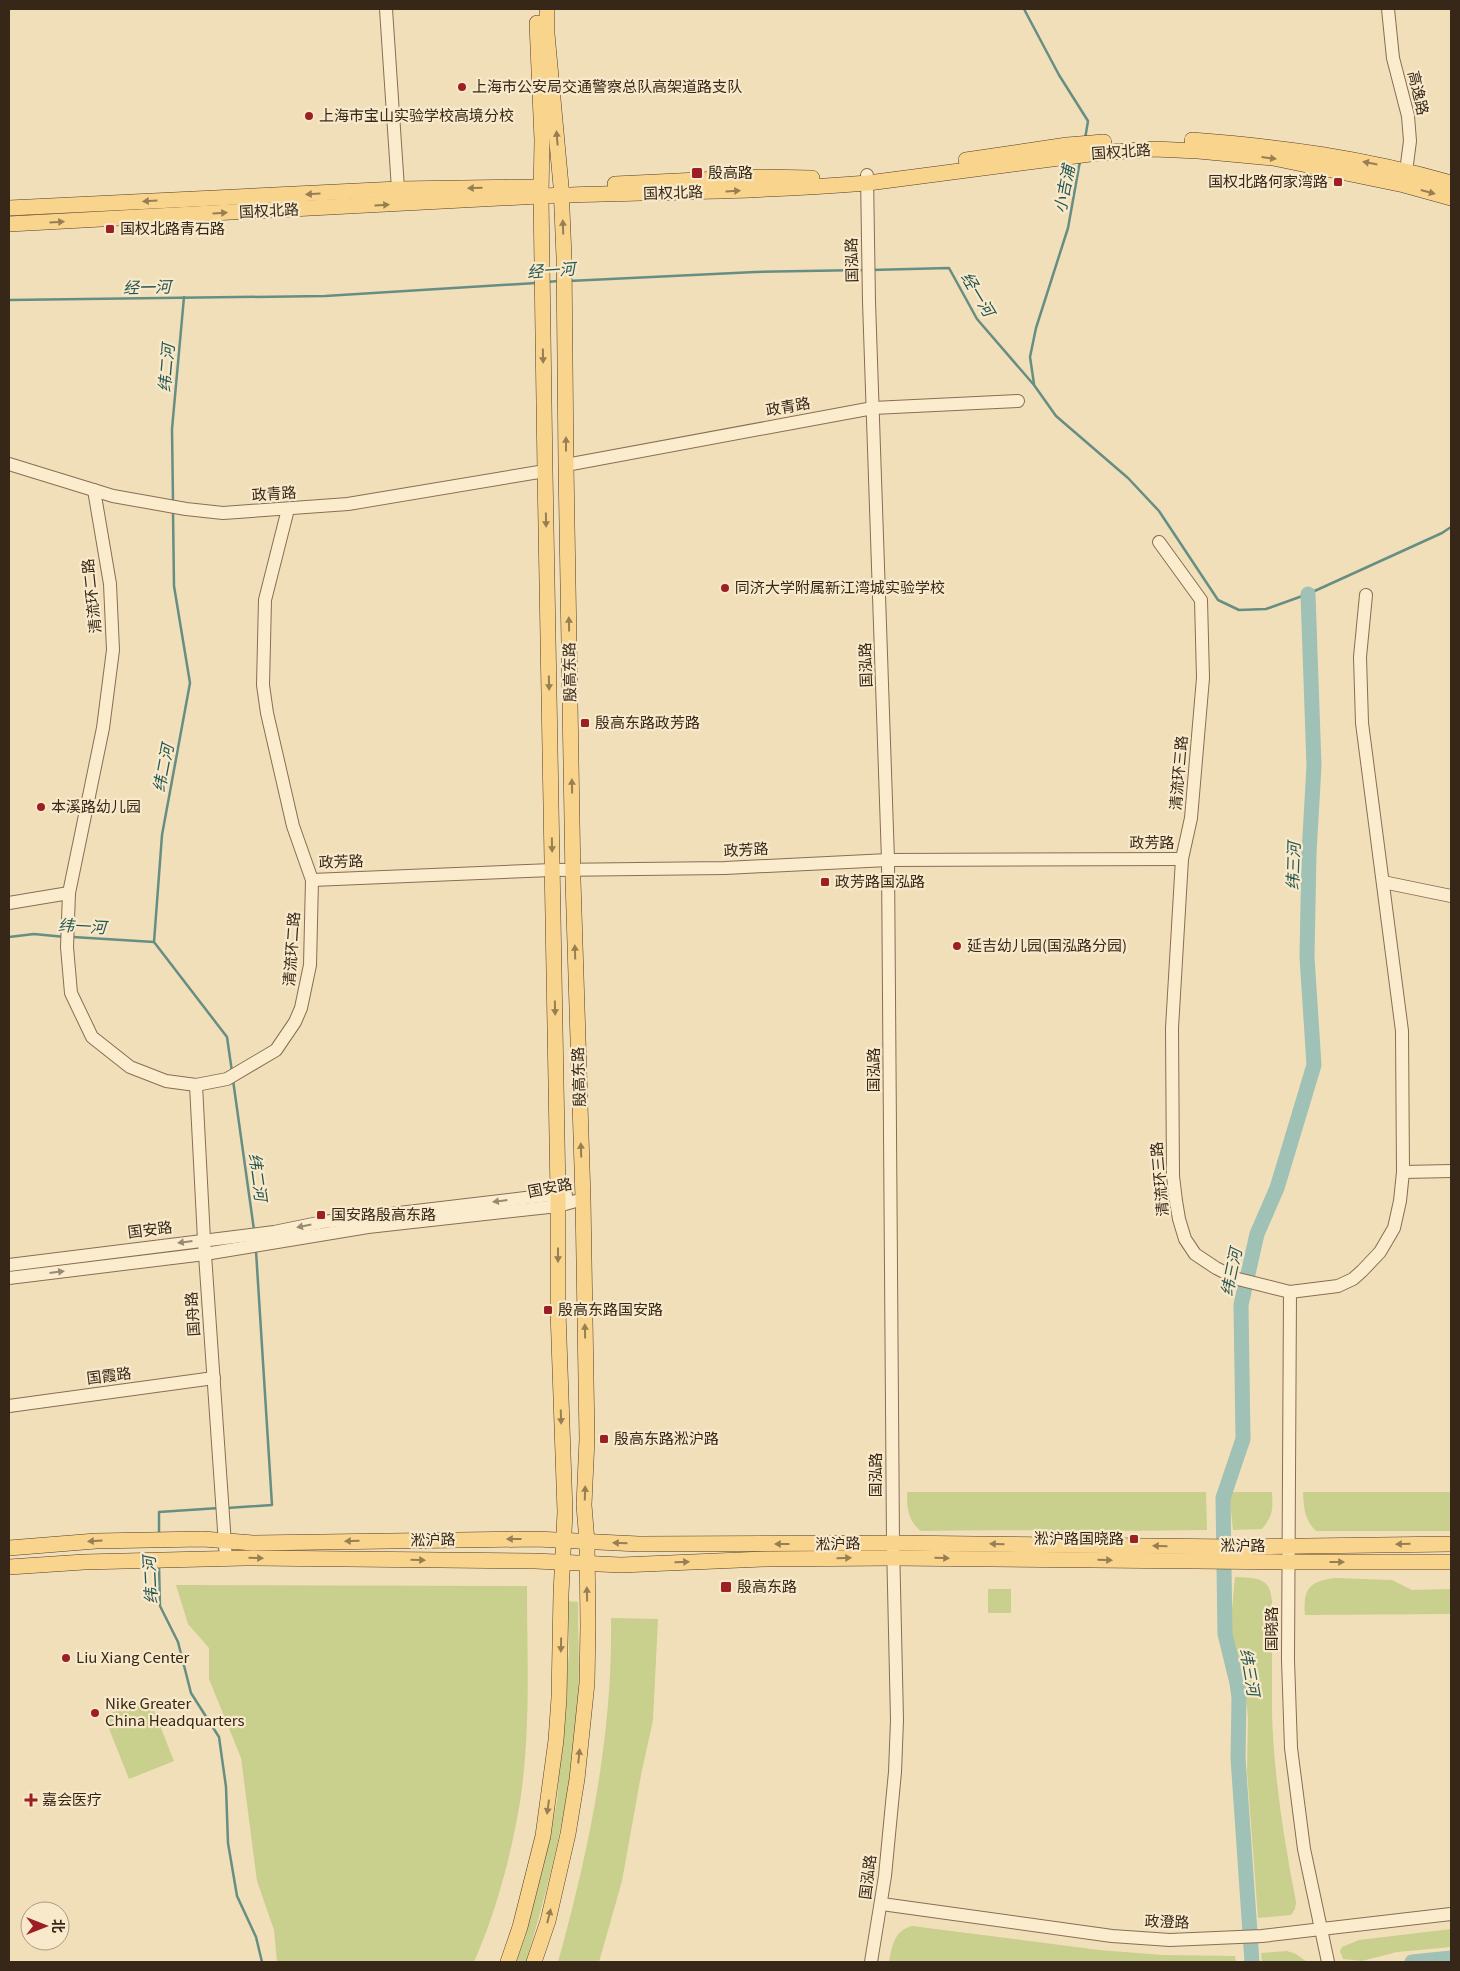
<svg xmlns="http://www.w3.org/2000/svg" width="1460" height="1971" viewBox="0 0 1460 1971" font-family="Georgia,'Noto Sans SC',serif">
<rect width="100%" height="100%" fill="#f1dfba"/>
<g fill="#c9cf8d">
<path d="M907,1492H1206L1207,1530C1112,1532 1017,1529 921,1531C907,1520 907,1507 907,1492Z"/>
<path d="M1229,1492H1272C1273,1510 1273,1515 1262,1529L1233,1530Z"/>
<path d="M1303,1492H1451V1531H1316C1304,1519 1304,1508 1303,1492Z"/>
<path d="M1235,1577C1246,1578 1263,1576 1269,1588C1274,1600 1272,1617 1272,1630C1272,1658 1272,1686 1272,1714C1274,1778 1284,1840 1296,1902L1295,1909L1291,1915L1258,1918L1247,1771L1248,1717L1246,1698L1242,1675L1230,1632Z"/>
<path d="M1335,1578L1392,1580L1412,1590L1451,1589V1614L1305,1615C1303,1589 1309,1581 1335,1578Z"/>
<path d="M176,1585L527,1586C527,1657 531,1731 520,1802C511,1856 496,1912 474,1962H277L274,1930L257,1881L241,1758L209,1679V1648L188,1624Z"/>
<rect x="988" y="1589" width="23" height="24"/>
<path d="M568,1601L578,1602C578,1636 580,1671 578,1705C572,1793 551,1878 526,1962H516L525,1938L543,1868L557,1802L569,1652Z"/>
<path d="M611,1618L658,1619L653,1720L641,1775L622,1881L599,1962H558C589,1850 613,1736 611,1618Z"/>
<path d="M149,1698L174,1761L129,1779L104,1716Z"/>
<path d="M912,1926L1099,1950L1163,1955L1235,1956L1236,1962H889C892,1946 894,1931 912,1926Z"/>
<path d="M1451,1929V1947L1397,1952L1362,1961L1343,1959L1340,1951L1342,1947L1359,1940Z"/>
<path d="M1287,1951L1296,1954L1307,1962H1262L1261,1953Z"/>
</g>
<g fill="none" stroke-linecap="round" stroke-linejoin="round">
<g stroke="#668e83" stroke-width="2.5">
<path d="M1024,9L1059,75L1088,121L1085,139"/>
<path d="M871,270L949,268L977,319L1034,385L1056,416L1128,478L1159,511L1218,600L1239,610L1266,609L1308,594L1442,533L1451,527"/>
<path d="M569,281L755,272L863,270"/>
<path d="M547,282L558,281"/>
<path d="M9,300L325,296L536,283"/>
<path d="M1034,384L1030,357L1036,328L1068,228L1080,161"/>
<path d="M173,501L172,429L184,297"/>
<path d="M173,512L174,586L190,683L162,835L154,942L227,1037L232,1072"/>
<path d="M9,937L34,934L65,937"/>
<path d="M73,937L154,942"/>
<path d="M233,1080L254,1230"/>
<path d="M227,1508L272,1505L256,1251"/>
<path d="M159,1536V1512L219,1508"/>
<path d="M159,1566L160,1606L178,1642L191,1693L219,1737L226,1787L228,1843L237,1896L256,1937L262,1962"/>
</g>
<g stroke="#9fc1b6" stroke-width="15">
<path d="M1252,1962L1238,1758L1239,1698L1237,1683L1225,1634L1223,1498L1243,1439L1241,1305L1257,1234L1277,1188L1314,1065L1307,957L1309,853L1314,766L1308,594"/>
<path d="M1412,1962L1451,1958"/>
</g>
<g stroke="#886e53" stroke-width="14">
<g id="minor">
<path d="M386,9L398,189"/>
<path d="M1388,9L1393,58L1408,116L1410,141L1405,179"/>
<path d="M867,175L869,302L888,860L893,1543L897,1720L895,1772L885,1876L871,1962"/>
<path d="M9,464L113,496L186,509L223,513L348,504L545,471"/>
<path d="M566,465L873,408L1018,401"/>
<path d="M94,490L110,584L113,650L103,728L69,893L67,947L71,993L92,1037L130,1067L166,1081L196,1085L227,1079L276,1050L295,1022L301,1008L310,965L312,880L293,826L267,713L263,685L265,600L288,509"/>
<path d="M1159,542L1201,600L1203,678L1191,818L1182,859L1172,1028L1173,1176L1176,1201L1179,1219L1185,1239L1195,1254L1216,1268L1238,1279L1290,1292L1338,1286L1353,1279L1362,1271L1380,1252L1394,1228L1400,1201L1403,1172L1402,1031L1362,723L1360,657L1366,595"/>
<path d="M312,880L552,870L725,868L888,860L1182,859"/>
<path d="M1383,882L1451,896"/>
<path d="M9,903L69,893"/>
<path d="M196,1085L204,1240L226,1559"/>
<path d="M1403,1172L1451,1171"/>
<path d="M9,1265L274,1232L323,1222L558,1194L566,1195"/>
<path d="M9,1278L205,1254L368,1227L558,1206L583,1199"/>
<path d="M1290,1292L1288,1660L1291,1748L1304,1849L1328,1962"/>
<path d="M9,1406L214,1378"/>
<path d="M882,1904L1112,1936L1170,1940L1262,1936L1451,1914"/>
</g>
</g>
<g stroke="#553c28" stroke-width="16">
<g id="major">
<path d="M1192,140C1283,147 1363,158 1451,183"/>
<path d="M966,160L1067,145L1104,142"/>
<path d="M615,184L761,177L812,178"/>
<path d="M9,208L398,189L534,187"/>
<path d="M9,224C186,215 363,204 540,196C649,192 758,192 868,183L1098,153L1154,149L1198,151L1273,158L1404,185L1451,198"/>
<path d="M9,1548L96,1541L203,1539L253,1543L536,1539L639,1544L893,1543L1235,1547L1451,1544"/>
<path d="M9,1567L84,1562L245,1558L535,1561L621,1565L765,1559L893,1558L1288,1562H1451"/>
<path d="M508,1962L520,1927L543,1836L556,1740L559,1698L561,1594L565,1512L558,1311V1194L545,471L541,196L542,140L537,23"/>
<path d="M534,1962L548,1921L568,1834L577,1779L587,1683L588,1626L587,1542L584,1505L587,1439L583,1199L573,880L566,465L564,257L561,186L547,34V9"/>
</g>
</g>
<use href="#minor" stroke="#fbeccd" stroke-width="12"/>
<use href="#major" stroke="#f9d48d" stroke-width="15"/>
</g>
<defs><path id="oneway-solid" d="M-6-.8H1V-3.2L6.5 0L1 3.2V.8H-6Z" transform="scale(1.25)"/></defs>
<g fill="#987e53">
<use href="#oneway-solid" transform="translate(557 138) rotate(-95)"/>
<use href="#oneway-solid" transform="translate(1269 158) rotate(7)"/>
<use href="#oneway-solid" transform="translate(1370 163) rotate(-169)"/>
<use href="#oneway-solid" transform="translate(475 188) rotate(179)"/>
<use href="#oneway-solid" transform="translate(733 191) rotate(-3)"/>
<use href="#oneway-solid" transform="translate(1428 192) rotate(15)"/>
<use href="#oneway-solid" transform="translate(313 194) rotate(177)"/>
<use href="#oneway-solid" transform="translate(150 201) rotate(177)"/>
<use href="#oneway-solid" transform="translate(382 205) rotate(-3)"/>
<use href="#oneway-solid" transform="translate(220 213) rotate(-3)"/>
<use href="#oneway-solid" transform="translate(57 222) rotate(-3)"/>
<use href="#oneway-solid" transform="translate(563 227) rotate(-92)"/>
<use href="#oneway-solid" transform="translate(543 356) rotate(89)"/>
<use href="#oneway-solid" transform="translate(566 444) rotate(-90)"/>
<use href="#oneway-solid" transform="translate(546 520) rotate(89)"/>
<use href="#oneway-solid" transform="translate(569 624) rotate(-91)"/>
<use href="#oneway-solid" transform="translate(549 683) rotate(89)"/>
<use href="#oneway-solid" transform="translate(572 786) rotate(-91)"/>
<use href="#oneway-solid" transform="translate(552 845) rotate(89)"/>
<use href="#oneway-solid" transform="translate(575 952) rotate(-92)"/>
<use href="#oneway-solid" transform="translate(555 1008) rotate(89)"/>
<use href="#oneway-solid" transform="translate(581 1150) rotate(-92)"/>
<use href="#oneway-solid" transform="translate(558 1255) rotate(90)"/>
<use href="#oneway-solid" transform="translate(585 1331) rotate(-91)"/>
<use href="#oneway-solid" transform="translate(561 1417) rotate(88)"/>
<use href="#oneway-solid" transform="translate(585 1493) rotate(-88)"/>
<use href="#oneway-solid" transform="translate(514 1539) rotate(180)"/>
<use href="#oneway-solid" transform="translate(95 1541) rotate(177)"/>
<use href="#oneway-solid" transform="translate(352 1541) rotate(179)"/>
<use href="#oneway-solid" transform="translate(620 1543) rotate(-179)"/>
<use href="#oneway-solid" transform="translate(782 1544) rotate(-180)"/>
<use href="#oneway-solid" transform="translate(997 1544) rotate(-179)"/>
<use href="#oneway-solid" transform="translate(1403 1544) rotate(179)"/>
<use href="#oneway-solid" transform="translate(1160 1546) rotate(-179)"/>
<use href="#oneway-solid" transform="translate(256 1558) rotate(1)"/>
<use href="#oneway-solid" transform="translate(844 1558) rotate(-1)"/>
<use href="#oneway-solid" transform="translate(942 1558) rotate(1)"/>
<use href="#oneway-solid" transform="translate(418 1560) rotate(1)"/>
<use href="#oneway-solid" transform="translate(1105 1560) rotate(1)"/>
<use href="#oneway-solid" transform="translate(682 1562) rotate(-2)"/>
<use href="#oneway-solid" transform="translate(1337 1562)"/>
<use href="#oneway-solid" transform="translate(587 1594) rotate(-91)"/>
<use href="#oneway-solid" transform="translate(561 1645) rotate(91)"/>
<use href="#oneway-solid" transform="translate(579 1756) rotate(-84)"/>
<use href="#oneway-solid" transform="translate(548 1807) rotate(98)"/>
<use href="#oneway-solid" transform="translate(549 1916) rotate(-76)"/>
</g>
<g fill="#988a73">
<use href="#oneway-solid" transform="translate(500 1201) rotate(173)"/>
<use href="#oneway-solid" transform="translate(304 1226) rotate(169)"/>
<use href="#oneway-solid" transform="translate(185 1242) rotate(173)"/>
<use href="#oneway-solid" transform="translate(57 1272) rotate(-7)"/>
</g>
<g fill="#9c1f23" stroke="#f8e9ca" stroke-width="2">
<circle cx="462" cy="87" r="5"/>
<circle cx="309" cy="116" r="5"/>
<rect x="691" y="167" width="12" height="12" rx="2.5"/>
<rect x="1333" y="177" width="10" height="10" rx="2.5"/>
<rect x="105" y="224" width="10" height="10" rx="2.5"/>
<circle cx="725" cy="588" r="5"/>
<rect x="580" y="718" width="10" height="10" rx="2.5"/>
<circle cx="41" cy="807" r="5"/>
<rect x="820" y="877" width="10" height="10" rx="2.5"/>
<circle cx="957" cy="946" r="5"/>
<rect x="316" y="1210" width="10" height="10" rx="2.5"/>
<rect x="543" y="1305" width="10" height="10" rx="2.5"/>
<rect x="599" y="1434" width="10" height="10" rx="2.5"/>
<rect x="1129" y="1534" width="10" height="10" rx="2.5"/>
<rect x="720" y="1581" width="12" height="12" rx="2.5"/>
<circle cx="66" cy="1658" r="5"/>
<circle cx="95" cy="1713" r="5"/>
<path d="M28.5 1792.5h5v5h5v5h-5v5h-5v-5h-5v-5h5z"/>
</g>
<g text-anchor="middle" stroke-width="4.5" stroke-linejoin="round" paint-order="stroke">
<g font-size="15" fill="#362719" stroke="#f8e9ca" text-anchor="start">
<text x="472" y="92">上海市公安局交通警察总队高架道路支队</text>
<text x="319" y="121">上海市宝山实验学校高境分校</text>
<text x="708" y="178">殷高路</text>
<text x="1328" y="187" text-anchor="end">国权北路何家湾路</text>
<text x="120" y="234">国权北路青石路</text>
<text x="735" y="593">同济大学附属新江湾城实验学校</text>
<text x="595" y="728">殷高东路政芳路</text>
<text x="51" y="812">本溪路幼儿园</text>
<text x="835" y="887">政芳路国泓路</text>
<text x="967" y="951">延吉幼儿园(国泓路分园)</text>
<text x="331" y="1220">国安路殷高东路</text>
<text x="558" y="1315">殷高东路国安路</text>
<text x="614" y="1444">殷高东路淞沪路</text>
<text x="1124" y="1544" text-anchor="end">淞沪路国晓路</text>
<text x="737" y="1592">殷高东路</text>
<text x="76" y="1663">Liu Xiang Center</text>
<text x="105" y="1709">Nike Greater<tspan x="105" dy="17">China Headquarters</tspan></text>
<text x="42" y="1805">嘉会医疗</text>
</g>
<g font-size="15" fill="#362719" stroke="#f8e9ca">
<text transform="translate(1418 93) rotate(77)" y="5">高逸路</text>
<text transform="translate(1121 152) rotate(-4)" y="5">国权北路</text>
<text transform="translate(673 193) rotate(-2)" y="5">国权北路</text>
<text transform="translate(269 211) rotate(-3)" y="5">国权北路</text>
<text transform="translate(852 260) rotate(-91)" y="5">国泓路</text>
<text transform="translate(788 407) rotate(-10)" y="5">政青路</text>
<text transform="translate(274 494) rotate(-4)" y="5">政青路</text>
<text transform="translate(92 596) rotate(-96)" y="5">清流环二路</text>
<text transform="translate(866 665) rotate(-92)" y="5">国泓路</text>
<text transform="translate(570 672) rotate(-91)" y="5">殷高东路</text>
<text transform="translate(1179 773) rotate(-85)" y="5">清流环三路</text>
<text x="1152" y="848">政芳路</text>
<text transform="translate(746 850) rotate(-3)" y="5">政芳路</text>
<text transform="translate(341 862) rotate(-2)" y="5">政芳路</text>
<text transform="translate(292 949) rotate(-86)" y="5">清流环二路</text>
<text transform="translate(874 1070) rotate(-90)" y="5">国泓路</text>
<text transform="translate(579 1077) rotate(-92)" y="5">殷高东路</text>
<text transform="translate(1160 1179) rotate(-95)" y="5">清流环三路</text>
<text transform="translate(550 1188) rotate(-11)" y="5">国安路</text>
<text transform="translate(150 1230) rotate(-7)" y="5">国安路</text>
<text transform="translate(193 1314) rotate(-94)" y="5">国舟路</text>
<text transform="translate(109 1376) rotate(-7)" y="5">国霞路</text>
<text transform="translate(876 1475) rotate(-90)" y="5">国泓路</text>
<text transform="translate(433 1540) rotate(-1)" y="5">淞沪路</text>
<text transform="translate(838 1544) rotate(-1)" y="5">淞沪路</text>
<text x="1243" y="1551">淞沪路</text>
<text transform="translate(1272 1629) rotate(-90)" y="5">国晓路</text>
<text transform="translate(868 1877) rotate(-83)" y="5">国泓路</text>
<text transform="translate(1167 1922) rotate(2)" y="5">政澄路</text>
</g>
<g font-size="16" font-style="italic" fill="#275753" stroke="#f8e9ca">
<text transform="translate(1064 189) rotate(-79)" y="6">小吉浦</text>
<text transform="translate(551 270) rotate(-4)" y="6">经一河</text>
<text transform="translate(147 287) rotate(-1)" y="6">经一河</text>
<text transform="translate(978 294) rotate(59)" y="6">经一河</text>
<text transform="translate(166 368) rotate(-85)" y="6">纬二河</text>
<text transform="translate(163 768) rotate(-79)" y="6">纬二河</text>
<text transform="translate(1293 866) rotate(-88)" y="6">纬三河</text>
<text transform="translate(82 926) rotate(3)" y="6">纬一河</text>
<text transform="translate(258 1177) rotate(82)" y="6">纬二河</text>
<text transform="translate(1231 1272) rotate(-78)" y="6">纬三河</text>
<text transform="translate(150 1580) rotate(-93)" y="6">纬二河</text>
<text transform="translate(1250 1672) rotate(80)" y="6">纬三河</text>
</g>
</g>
<rect width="1460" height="1971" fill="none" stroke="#362719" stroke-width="20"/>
<g transform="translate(45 1926) rotate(90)"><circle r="24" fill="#f8e9ca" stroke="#aa9b83"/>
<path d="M0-4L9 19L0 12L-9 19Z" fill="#9c1f23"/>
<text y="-8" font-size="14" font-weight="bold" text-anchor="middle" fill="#362719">北</text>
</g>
</svg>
